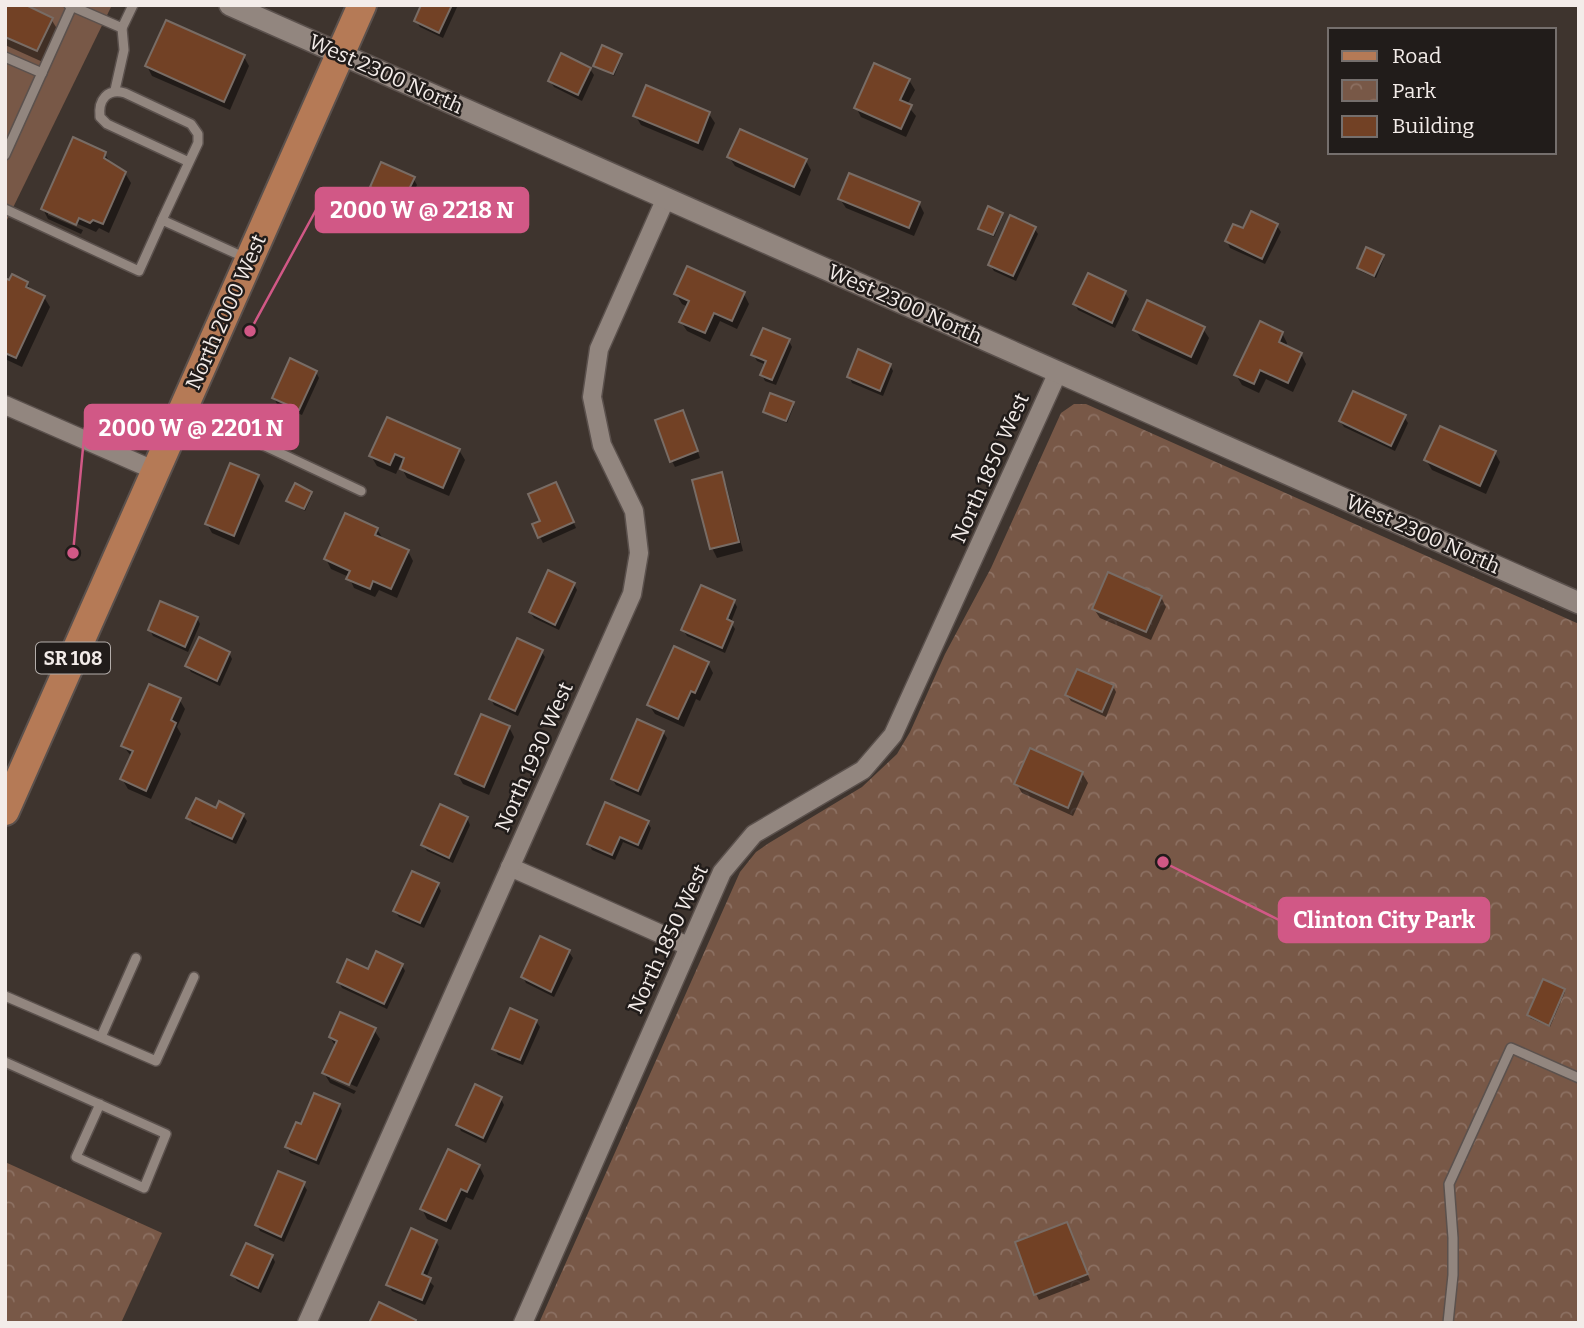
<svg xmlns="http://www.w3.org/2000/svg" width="1584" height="1328" viewBox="0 0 1584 1328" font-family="Bitter,serif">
<defs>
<pattern id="park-crowns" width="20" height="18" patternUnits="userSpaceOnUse" patternTransform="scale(1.75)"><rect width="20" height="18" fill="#785847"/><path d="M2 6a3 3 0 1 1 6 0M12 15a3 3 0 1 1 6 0" fill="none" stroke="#8c7062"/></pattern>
</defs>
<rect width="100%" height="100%" fill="#3e342e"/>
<path fill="#785847" d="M5,5H112L5,224Z"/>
<g fill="url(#park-crowns)">
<path d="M1074,404H1086L1579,624V1323H539L740,872L756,852L769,843L862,787L897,754L910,732L945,654L991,568L1061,413Z"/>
<path d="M5,1162L162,1233L121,1323H5Z"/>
</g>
<g fill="#0007">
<path d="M5,5L51,19L59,32L45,63L5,45Z"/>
<path d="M423,5H458L443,38L420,27L416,21Z"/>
<path d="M621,55L622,57L614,76L595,66Z"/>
<path d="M244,57L249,66L230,110L152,76L147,66Z"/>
<path d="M590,69L594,75L582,101L554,87L550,81Z"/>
<path d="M909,80L915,90L907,105L916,116L906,137L861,117L856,107Z"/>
<path d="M709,114L715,123L703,151L641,125L635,115Z"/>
<path d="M105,154L110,163L125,173L131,183L109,233L99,228L96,232L48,211V215L83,230L81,234L48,219L43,209Z"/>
<path d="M729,157L806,161L811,170L800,196L735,166Z"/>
<path d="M413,178L417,185L400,221L378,211L375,205L380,195L372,187Z"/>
<path d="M840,199L919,203L924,213L914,236L846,208Z"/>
<path d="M1001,214L1003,216L994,237L981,231L980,229Z"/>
<path d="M1277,226L1281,232L1265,264L1230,248L1227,241L1244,231Z"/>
<path d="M1034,228L1038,234L1016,281L994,271L990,265Z"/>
<path d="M1383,256L1384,258L1376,278L1360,271L1359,268Z"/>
<path d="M5,280L27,283L32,292L44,297L50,307L22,367L5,359Z"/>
<path d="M1125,293L1129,299L1115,328L1078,310L1075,304Z"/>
<path d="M676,294H744L749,304L737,329L720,321L710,342L687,331L681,322L688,307L682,304Z"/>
<path d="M1203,329L1209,338L1197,365L1141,339L1135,330Z"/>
<path d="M1282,333L1287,343L1286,347L1301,354L1306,364L1293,392L1266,379L1259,393L1242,385L1236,375Z"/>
<path d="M789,341L792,347L776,385L765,381L762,375L766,365L757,361L753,354Z"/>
<path d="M890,365L893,371L883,396L852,383L849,376Z"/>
<path d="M316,372L319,378L302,415L277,404L274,398Z"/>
<path d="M792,404L794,406L787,423L765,411Z"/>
<path d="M1404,417L1408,423L1395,451L1344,427L1340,421Z"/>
<path d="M686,418L700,458L675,467L672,461Z"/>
<path d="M388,419L459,450L465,460L449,496L407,478L400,465L396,474L377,466L371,456Z"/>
<path d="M1495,453L1500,462L1486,494L1432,470L1426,460Z"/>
<path d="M721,474L726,484L743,551L717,558L712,548Z"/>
<path d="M258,476L264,486L239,545L212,533L207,524Z"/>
<path d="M559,490L576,528L543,543L540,537L543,522Z"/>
<path d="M311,493L312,495L305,511L288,501Z"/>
<path d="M377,529L383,539L408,551L413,561L397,598L379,590L375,597L354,588L349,577L331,569L326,559Z"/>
<path d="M574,584L577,590L559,630L534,618L530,612Z"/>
<path d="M1161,597L1166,607L1151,640L1100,618L1094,609Z"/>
<path d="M734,601L737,607L731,622L735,629L725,653L687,636L683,630Z"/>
<path d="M197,618L200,624L188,652L153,636L150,630Z"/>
<path d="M541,651L545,657L518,716L494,705L491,699Z"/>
<path d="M229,653L232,659L220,686L191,672L187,666Z"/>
<path d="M708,663L713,673L700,701L696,699L684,727L655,714L649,705Z"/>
<path d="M1113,686L1116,692L1106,717L1071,701L1067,695Z"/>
<path d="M179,699L185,709L177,727L181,734L151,799L128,789L122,779L132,757L123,746Z"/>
<path d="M509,727L514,737L489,795L463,784L457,774Z"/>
<path d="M663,732L667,738L641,796L616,785L612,779Z"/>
<path d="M1082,773L1088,783L1073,816L1022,793L1016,783Z"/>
<path d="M243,815L247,821L236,844L192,824L188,818Z"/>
<path d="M467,818L470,825L453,863L427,851L423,845Z"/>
<path d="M647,822L651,828L642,850L623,842L615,860L592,850L589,844Z"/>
<path d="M438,885L441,891L424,928L399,917L395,911Z"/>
<path d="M569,952L573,958L554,997L526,983L523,977Z"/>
<path d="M402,965L405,971L387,1009L342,988L339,982L369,971Z"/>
<path d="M1564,990L1565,992L1550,1027L1530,1018L1529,1015Z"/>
<path d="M536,1021L540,1027L523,1065L498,1055L494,1048Z"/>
<path d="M374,1030L380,1039L357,1087L330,1075V1079L356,1091L354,1094L330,1083L324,1073L336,1047L330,1037Z"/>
<path d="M501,1099L504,1105L486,1143L461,1131L458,1125Z"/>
<path d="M339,1105L342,1111L319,1165L290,1153L287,1147Z"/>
<path d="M479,1166L484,1176L473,1200L466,1197L451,1230L427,1219L422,1209Z"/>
<path d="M303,1184L307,1190L284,1242L260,1231L257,1225Z"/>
<path d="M1069,1230L1090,1280L1039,1300L1036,1294Z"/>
<path d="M436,1241L439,1247L426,1278L434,1286L425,1305L392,1291L388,1284Z"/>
<path d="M272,1256L275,1262L261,1293L237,1281L233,1275Z"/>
</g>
<g fill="#724125" stroke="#786c65" stroke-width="2">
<path d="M5,5H26L53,18L37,51L5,37Z"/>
<path d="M421,5H452L439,33L414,21Z"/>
<path d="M166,20L245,55L224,102L145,66Z"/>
<path d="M602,45L622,54L613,74L593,66Z"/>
<path d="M561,53L591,68L578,95L548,81Z"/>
<path d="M874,63L910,79L900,100L912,105L901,129L854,108Z"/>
<path d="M646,85L710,112L698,143L633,116Z"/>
<path d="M740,129L807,159L794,187L727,157Z"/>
<path d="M73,137L106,152L104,158L126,172L103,224L93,220L90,223L79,218L76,225L41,209Z"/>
<path d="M381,162L415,177L396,216L373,205L379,191L370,187Z"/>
<path d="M849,173L920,202L909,228L838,199Z"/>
<path d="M988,206L1003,213L993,235L978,229Z"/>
<path d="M1251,211L1278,224L1262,259L1225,241L1233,224L1243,228Z"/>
<path d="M1010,215L1036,227L1013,276L988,265Z"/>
<path d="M1366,247L1384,255L1374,276L1357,268Z"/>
<path d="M687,266L745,292L732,321L714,313L705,333L679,322L689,301L674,294Z"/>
<path d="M1088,273L1126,291L1112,323L1073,304Z"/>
<path d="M12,274L28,282L26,287L45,296L16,358L5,353V278L9,280Z"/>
<path d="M1147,300L1205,327L1191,357L1133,330Z"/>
<path d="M1260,321L1283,332L1279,342L1302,353L1288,383L1260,370L1254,384L1234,375Z"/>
<path d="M763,328L790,339L772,380L760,375L766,361L751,355Z"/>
<path d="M858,349L891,364L880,391L847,377Z"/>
<path d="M290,358L317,371L299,410L272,398Z"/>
<path d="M1353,391L1406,415L1391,446L1339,421Z"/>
<path d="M770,393L794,402L786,421L763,412Z"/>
<path d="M683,410L698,451L670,462L655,420Z"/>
<path d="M387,417L460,449L443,488L400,469L404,458L395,454L390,465L369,456Z"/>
<path d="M1440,426L1496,451L1480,486L1424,460Z"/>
<path d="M230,463L259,475L234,536L205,524Z"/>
<path d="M722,472L739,542L710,549L692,480Z"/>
<path d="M556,482L574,522L538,538L532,524L540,521L528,494Z"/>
<path d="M295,483L312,492L304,509L286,501Z"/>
<path d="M345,513L378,528L375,535L409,550L391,589L373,581L370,589L346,579L350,571L324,559Z"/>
<path d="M548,570L575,583L555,625L529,612Z"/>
<path d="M1108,572L1162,596L1146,632L1092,609Z"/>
<path d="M701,585L735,600L727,619L733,622L722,648L681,630Z"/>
<path d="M160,601L198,617L185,647L148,630Z"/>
<path d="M199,637L230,652L217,681L185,666Z"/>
<path d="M517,638L543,650L515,711L489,699Z"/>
<path d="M674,646L709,662L695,693L691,691L678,719L647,705Z"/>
<path d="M1077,669L1114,685L1102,712L1065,695Z"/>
<path d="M149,684L181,698L171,720L176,723L146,791L120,779L133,751L121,746Z"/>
<path d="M481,714L510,726L484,787L455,774Z"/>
<path d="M637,719L664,731L638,791L611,779Z"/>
<path d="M1030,748L1083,772L1068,808L1014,784Z"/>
<path d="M196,798L216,808L219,801L244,814L232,839L186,818Z"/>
<path d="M605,802L649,821L638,845L620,837L612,855L587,844Z"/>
<path d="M440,804L468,817L449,858L421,845Z"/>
<path d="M412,871L439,883L420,923L393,911Z"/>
<path d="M540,936L570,950L551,992L521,977Z"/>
<path d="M376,951L403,964L384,1004L337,982L347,959L368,969Z"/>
<path d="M1543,979L1565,989L1549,1026L1527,1015Z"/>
<path d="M510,1008L537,1020L520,1060L492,1049Z"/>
<path d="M340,1012L376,1028L349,1085L322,1073L337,1041L329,1037Z"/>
<path d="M475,1084L502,1097L483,1138L456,1125Z"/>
<path d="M314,1093L340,1104L316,1160L285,1147L296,1122L301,1124Z"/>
<path d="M448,1149L480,1165L467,1192L461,1189L446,1221L420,1209Z"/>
<path d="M278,1171L305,1182L281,1237L255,1225Z"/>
<path d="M1067,1222L1088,1274L1034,1295L1015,1242Z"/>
<path d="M411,1228L437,1240L422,1274L431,1278L422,1300L386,1285Z"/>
<path d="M246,1243L273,1255L258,1288L231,1275Z"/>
<path d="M379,1302L416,1320L415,1323H369Z"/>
</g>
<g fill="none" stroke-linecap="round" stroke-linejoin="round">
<g stroke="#5b514d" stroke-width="12">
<g id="service">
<path d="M69,5L122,28L133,5"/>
<path d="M5,57L42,73"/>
<path d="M115,90L124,50L122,28"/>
<path d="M5,155L72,6"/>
<path d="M5,209L139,271L162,220L246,258"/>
<path d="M162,220L198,143V134L191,124L125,93C107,88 98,100 100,117L107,124L189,162"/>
<path d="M188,410L361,491"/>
<path d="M5,996L156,1061L194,977"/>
<path d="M101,1037L136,958"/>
<path d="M5,1062L166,1134L144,1188L76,1157L100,1104"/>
<path d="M1448,1323L1453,1275V1238L1449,1184L1511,1048L1579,1078"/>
</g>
</g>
<g stroke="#5b514d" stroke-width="21">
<g id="minor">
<path d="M5,405L156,471"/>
<path d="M510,867L688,946"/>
<path d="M307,1323L632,594L639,553L634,511L602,445L592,397L599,349L666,198"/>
<path d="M523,1323L722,872L754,834L863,770L893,735L1058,372"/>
</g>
</g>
<g stroke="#5b514d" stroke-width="24">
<path id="tertiary" d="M230,5L1579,603"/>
</g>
<g stroke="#5b514d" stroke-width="32">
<path id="primary" d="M5,811L362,5"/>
</g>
<use href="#service" stroke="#92867f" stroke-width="9"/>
<use href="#minor" stroke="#92867f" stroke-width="18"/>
<use href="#tertiary" stroke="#92867f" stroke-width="21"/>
<use href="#primary" stroke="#b57a56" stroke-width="28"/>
</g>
<g text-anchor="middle" stroke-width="5" stroke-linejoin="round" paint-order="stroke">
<rect fill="#211c1a" stroke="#b4aeab" stroke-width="2" x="36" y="642.5" width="74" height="31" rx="5"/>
<g font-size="19" font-weight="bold" fill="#f3ece9">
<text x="73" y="665">SR 108</text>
</g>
<g font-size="21" fill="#f3ece9" stroke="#211c1a">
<text transform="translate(386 74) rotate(24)" y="7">West 2300 North</text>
<text transform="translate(905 304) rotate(24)" y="7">West 2300 North</text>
<text transform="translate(226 312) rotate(-66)" y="7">North 2000 West</text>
<text transform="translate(990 468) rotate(-66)" y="7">North 1850 West</text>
<text transform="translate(1423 534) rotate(24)" y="7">West 2300 North</text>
<text transform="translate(534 757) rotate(-66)" y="7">North 1930 West</text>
<text transform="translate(668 939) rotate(-65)" y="7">North 1850 West</text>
</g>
</g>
<path fill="none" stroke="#d15886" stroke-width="2.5" d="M250 331L316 210M73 553L85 427M1163 862L1279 920"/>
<g fill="#d15886" stroke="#211c1a" stroke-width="2.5">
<circle cx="250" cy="331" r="7"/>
<circle cx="73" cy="553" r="7"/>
<circle cx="1163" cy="862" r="7"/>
</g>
<g fill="#d15886" stroke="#d15886" stroke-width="2.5">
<rect x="316" y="188" width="212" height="44" rx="7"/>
<rect x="85" y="405" width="213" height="44" rx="7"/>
<rect x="1279" y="898" width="210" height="44" rx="7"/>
</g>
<g font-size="23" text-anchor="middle" font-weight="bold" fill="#fff">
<text x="422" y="218">2000 W @ 2218 N</text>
<text x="191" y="436">2000 W @ 2201 N</text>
<text x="1384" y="928">Clinton City Park</text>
</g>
<rect width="1584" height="1328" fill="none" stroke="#f3ece9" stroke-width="14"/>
<rect x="1328" y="28" width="228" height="126" fill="#211c1a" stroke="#756f6d" stroke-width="2"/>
<rect x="1342" y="51" width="35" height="10" fill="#b57a56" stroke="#756f6d" stroke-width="2"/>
<text x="1392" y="63" font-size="21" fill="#f3ece9">Road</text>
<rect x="1342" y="80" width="35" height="21" fill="url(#park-crowns)" stroke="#756f6d" stroke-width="2"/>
<text x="1392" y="98" font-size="21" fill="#f3ece9">Park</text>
<rect x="1342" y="116" width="35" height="21" fill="#724125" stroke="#756f6d" stroke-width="2"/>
<text x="1392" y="133" font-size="21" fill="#f3ece9">Building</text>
</svg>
